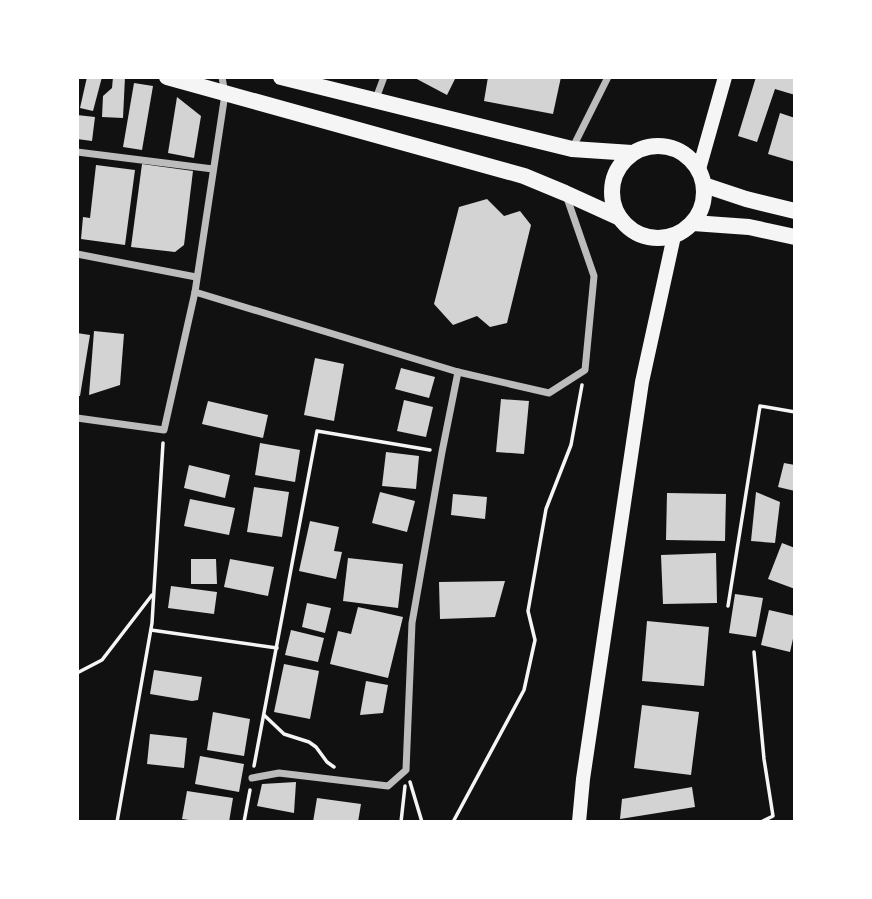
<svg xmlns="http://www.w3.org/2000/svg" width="872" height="899" viewBox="0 0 872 899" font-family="Montserrat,sans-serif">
<rect width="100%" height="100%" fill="#111"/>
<g fill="#d3d3d3">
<path d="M87,77H102L93,111L80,108Z"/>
<path d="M113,77H125L123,118L102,117L103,96L112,88Z"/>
<path d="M413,77H456L447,95Z"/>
<path d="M488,77H561L553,114L484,101Z"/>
<path d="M756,77H795V95L775,89L757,142L738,136Z"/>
<path d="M134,83L153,86L142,150L123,147Z"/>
<path d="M177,97L201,116L194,158L168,153Z"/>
<path d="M780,113L795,118V162L768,154Z"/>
<path d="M77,115L95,117L92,141L77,139Z"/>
<path d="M142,164L193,171L184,245L175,252L131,247Z"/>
<path d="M96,165L135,170L125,245L81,239L83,217L90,218Z"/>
<path d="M487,199L504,216L520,211L531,225L507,323L490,327L477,316L453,325L434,304L459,207Z"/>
<path d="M94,331L124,334L120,385L89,395Z"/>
<path d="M77,333L90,335L80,396H77Z"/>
<path d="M315,358L344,364L334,421L304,415Z"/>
<path d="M401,368L435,377L429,398L395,389Z"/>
<path d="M501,399L529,401L524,454L496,452Z"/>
<path d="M404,400L433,407L426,437L397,431Z"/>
<path d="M208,401L268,415L263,438L202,424Z"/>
<path d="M260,443L300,450L295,482L255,475Z"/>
<path d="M386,452L419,456L416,489L382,486Z"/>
<path d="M784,463L795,465V491L778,487Z"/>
<path d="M189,465L230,475L225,498L184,488Z"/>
<path d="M254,487L289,492L282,537L247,532Z"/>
<path d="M380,492L415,501L407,532L372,523Z"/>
<path d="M756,492L780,502L775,543L751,541Z"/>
<path d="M667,493L726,494L725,541L666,540Z"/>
<path d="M453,494L487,497L485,519L451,515Z"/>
<path d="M190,499L235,508L229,535L184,526Z"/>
<path d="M310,521L339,527L334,551L342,552L336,579L299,571Z"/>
<path d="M782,543L795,548V589L768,579Z"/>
<path d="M716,553L717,603L663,604L661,555Z"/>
<path d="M348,558L403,564L398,608L343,601Z"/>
<path d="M191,559H216L217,584H191Z"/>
<path d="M230,559L274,567L268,596L224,587Z"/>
<path d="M505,581L495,617L440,619L439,582Z"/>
<path d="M171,586L217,592L214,614L168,608Z"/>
<path d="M735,594L763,598L756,637L729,633Z"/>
<path d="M307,603L331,608L325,633L302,627Z"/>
<path d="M358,607L403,617L388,678L330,664L338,631L351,634Z"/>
<path d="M769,610L795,616V630L790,652L761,645Z"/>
<path d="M647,621L709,627L704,686L642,681Z"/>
<path d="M291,630L324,638L318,662L285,655Z"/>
<path d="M284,664L319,671L310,719L274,712Z"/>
<path d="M154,670L202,677L198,700L192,701L150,694Z"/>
<path d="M366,681L388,685L383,713L360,715Z"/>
<path d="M642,705L699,712L691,775L634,768Z"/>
<path d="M213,712L250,719L244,756L207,750Z"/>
<path d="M150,734L187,738L184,768L147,764Z"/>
<path d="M200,756L244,764L239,792L195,784Z"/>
<path d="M296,782L294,813L257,806L262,784Z"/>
<path d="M692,787L695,807L620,819L622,799Z"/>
<path d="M187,791L233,798L229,822H203L182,819Z"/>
<path d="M317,798L361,804L358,822H313Z"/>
</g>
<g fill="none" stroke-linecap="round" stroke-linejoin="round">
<g stroke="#f5f5f5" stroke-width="3.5">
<path d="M728,606L760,406L795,412"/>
<path d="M151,630L277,648"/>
<path d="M754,652L764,759L773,816L761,822"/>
<path d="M77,673L102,660L152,595"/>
<path d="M264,715L284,734L309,742L316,747L327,762L334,767"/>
<path d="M254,766L317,431L430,450"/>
<path d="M410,782L422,822"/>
<path d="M117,822L152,623L163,443"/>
<path d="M244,822L250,790"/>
<path d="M401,822L405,786"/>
<path d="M453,822L524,690L535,640L528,611L546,509L571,445L582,385"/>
</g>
<g stroke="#bcbcbc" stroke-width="7">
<path d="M375,101L384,77"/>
<path d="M572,149L608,77"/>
<path d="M77,152L213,169"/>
<path d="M77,254L196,277"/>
<path d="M195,292L458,372L549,393L585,370L594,276L566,195"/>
<path d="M77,418L164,430L195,292L225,94L222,77"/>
<path d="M252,778L279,773L388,786L406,770L412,623L442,452L458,372"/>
</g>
<g stroke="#f5f5f5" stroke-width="14">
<path d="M699,169L725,77"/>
<path d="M579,822L583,779L642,382L674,236"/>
</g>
<g stroke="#f5f5f5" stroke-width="16">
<path d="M167,77L524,176L565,193L620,218"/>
<path d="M281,77L572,149L632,153"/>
<circle cx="658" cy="192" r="46"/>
<path d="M704,185L746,199L795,211"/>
<path d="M693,223L749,227L795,237"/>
</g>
</g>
<rect width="872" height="899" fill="none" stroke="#ffffff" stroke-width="158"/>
</svg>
